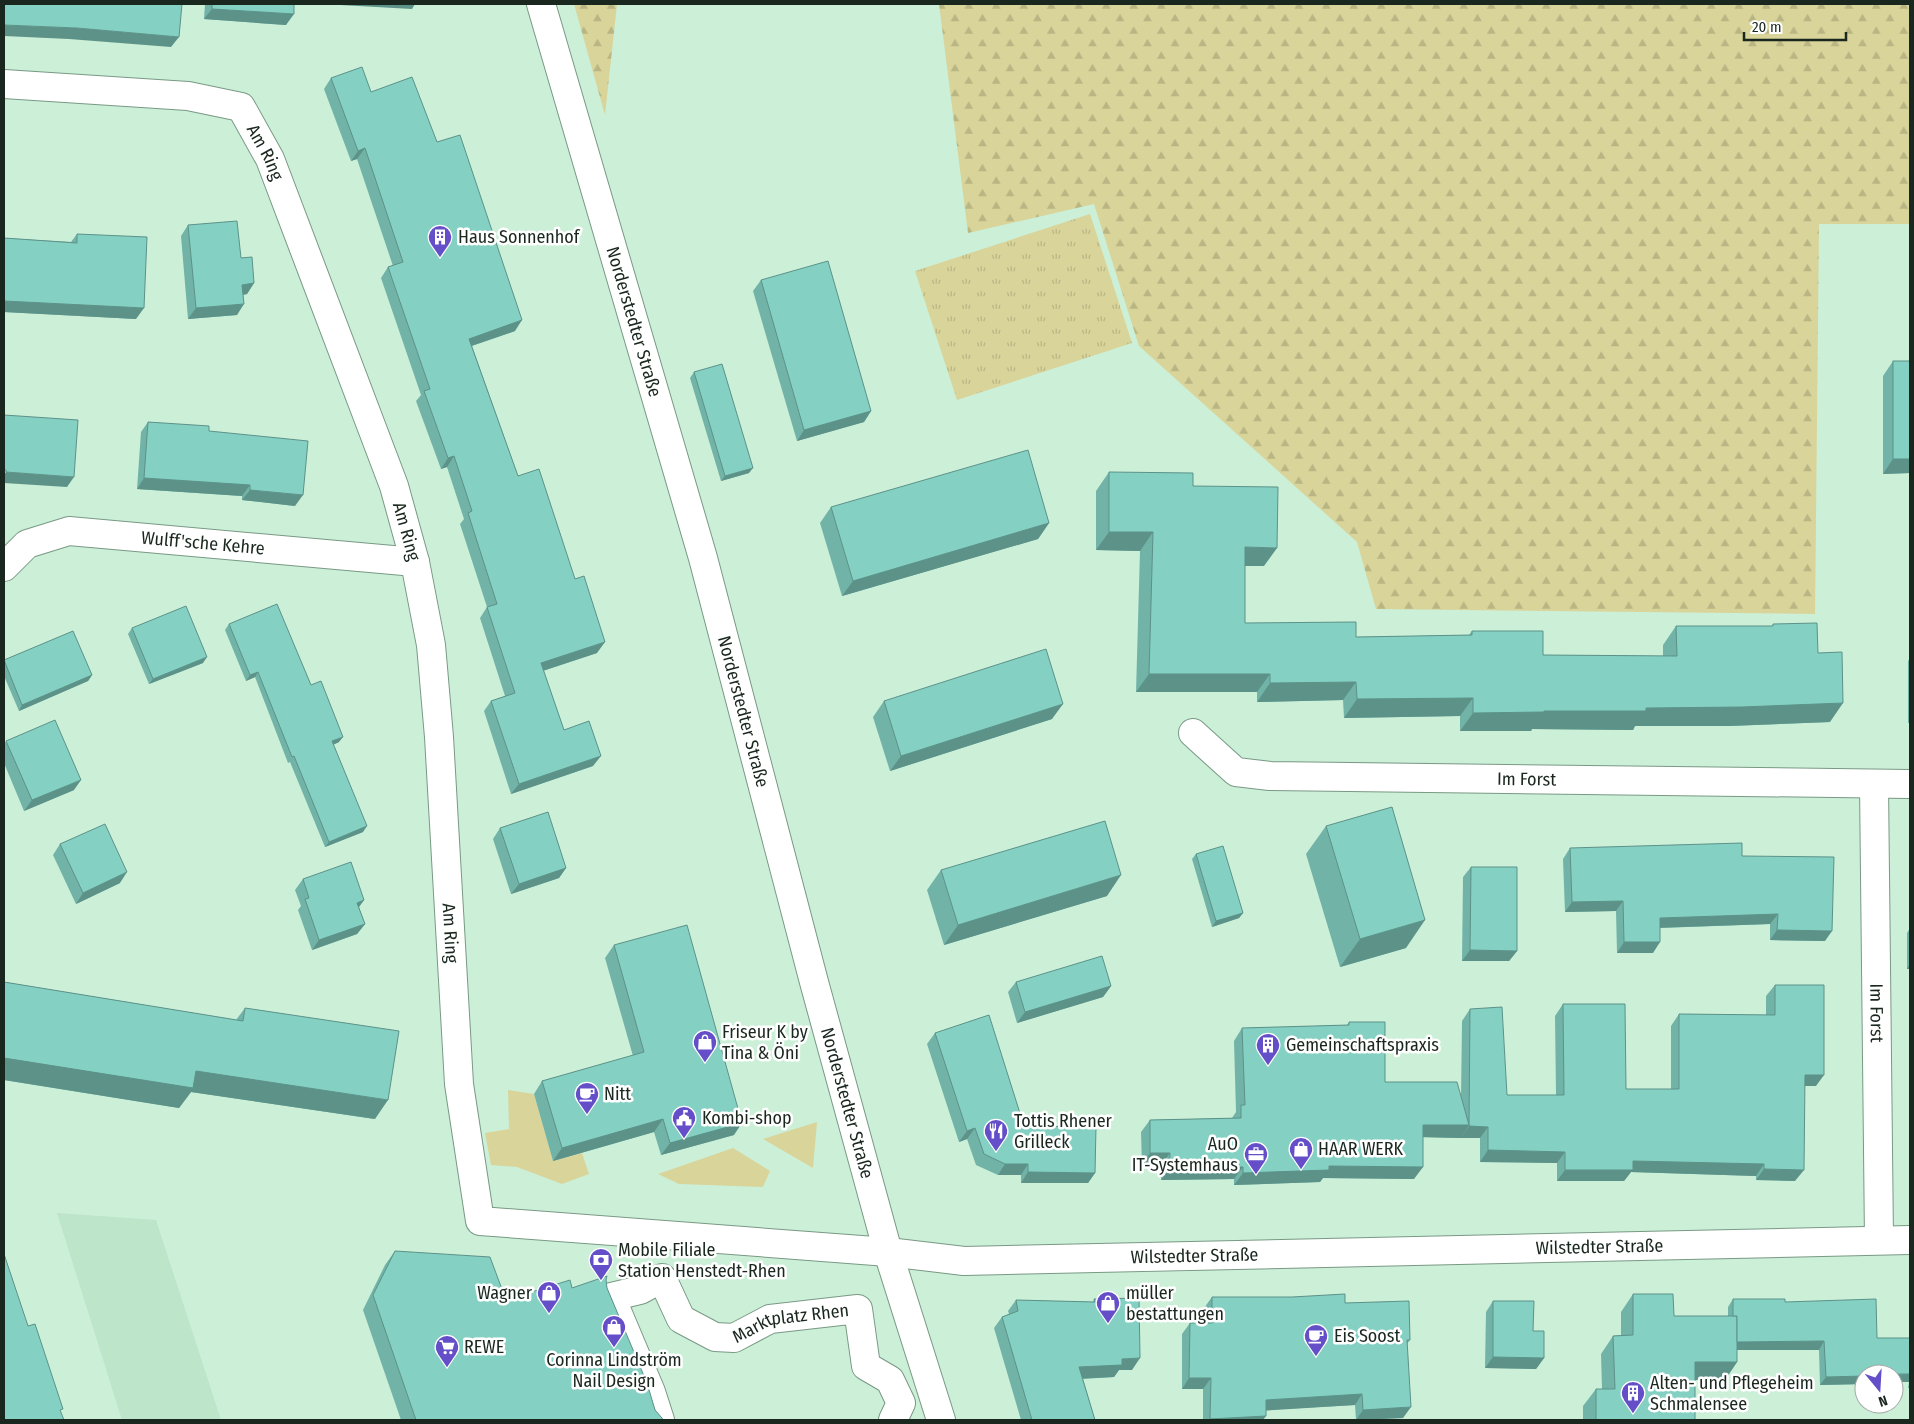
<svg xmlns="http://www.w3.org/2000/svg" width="1914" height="1424" viewBox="0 0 1914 1424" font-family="'Fira Sans Condensed',sans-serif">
<defs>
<pattern id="forest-firs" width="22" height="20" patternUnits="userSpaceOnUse" patternTransform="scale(1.25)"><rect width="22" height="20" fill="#d9d49a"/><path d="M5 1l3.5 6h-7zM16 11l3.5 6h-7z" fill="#bab684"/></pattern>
<pattern id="park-tufts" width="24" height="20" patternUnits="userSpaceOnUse" patternTransform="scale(1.25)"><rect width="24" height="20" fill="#d9d49a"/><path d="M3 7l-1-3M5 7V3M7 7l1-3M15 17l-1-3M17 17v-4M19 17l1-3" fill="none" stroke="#bab684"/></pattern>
</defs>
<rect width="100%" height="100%" fill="#ccefd8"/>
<path fill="#bce5ca" d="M57,1213L156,1220L221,1420H122Z"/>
<g fill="#d9d49a">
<path d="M508,1090L534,1094L553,1161L582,1153L589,1174L562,1184L517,1167L491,1165L485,1133L509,1129Z"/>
<path d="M817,1122L813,1168L763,1139Z"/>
<path d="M733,1148L770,1171L763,1187L679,1184L658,1174Z"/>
</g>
<g fill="url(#forest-firs)">
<path d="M574,4H617L605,115Z"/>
<path d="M939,4H1910V224H1819L1815,614L1376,609L1357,542L1139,346L1094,204L968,233Z"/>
</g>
<path fill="url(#park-tufts)" d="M1090,214L1132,343L957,400L915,271Z"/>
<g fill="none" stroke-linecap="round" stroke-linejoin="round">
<g stroke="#799984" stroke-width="30">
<g id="street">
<path id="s1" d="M4,84L188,96L241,107L270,159L394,486L415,562L431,645L439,737L459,1084L480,1221L888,1252L964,1261L1910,1240"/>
<path id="s2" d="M4,567L27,544L69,531L415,562"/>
<path id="s3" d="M1193,733L1236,772L1270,776L1910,784"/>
<path id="s4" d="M1874,784L1879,1240"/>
<path id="s5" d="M660,1420L651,1392L611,1297L640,1290L662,1278L681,1319L715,1337L734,1338L770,1319L858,1309L866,1366L890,1380L901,1403L893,1420"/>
</g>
</g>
<g stroke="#799984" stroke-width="30">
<g id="secondary">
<path id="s6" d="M541,4L703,558L814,982L888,1252L941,1420"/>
</g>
</g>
<use href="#street" stroke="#fff" stroke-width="28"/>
<use href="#secondary" stroke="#fff" stroke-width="28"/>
</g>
<g fill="#72b3a8">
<path d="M205,4H294L286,25L204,19Z"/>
<path d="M331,78L371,92L437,142L515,331L472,346L518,476L597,653L543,671L564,730L593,766L511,794L484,711L491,701L505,696L480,618L487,607L460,524L464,519L447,467L441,469L416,401L421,395L381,278L388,267L393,266L357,159L351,161L324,89Z"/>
<path d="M188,225L241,258L254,283L247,294L243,295L237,315L188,319L181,236Z"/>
<path d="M77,234L136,319L4,312V238L71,242Z"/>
<path d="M761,280L871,411L864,422L797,441L753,291Z"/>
<path d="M1893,361L1910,473L1883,474V376Z"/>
<path d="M694,372L749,473L721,481L690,378Z"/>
<path d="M148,422L209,431L295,506L242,500V496L137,489L141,432Z"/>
<path d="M1109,472L1193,486L1264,566H1245V623L1356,637L1469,635L1472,631L1543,655L1663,656V645L1676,626H1772L1773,624L1818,653L1830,722L1729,726H1635L1633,730L1532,729L1531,731H1460V716L1344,718L1343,700L1257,702V692H1136L1140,551L1096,550V491Z"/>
<path d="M831,507L1049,523L1038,539L842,596L820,523Z"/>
<path d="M229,624L311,685L339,742L333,745L363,832L325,847L290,762L288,763L255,677L246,681L225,630Z"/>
<path d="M132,628L203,663L149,684L128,634Z"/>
<path d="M1910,658V723H1908V661Z"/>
<path d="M4,660L92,675L88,681L19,711L4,676Z"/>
<path d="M884,701L1052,719L890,771L873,717Z"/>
<path d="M6,741L74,790L24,811L4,763V745Z"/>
<path d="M1326,826L1406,948L1340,967L1306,854Z"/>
<path d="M500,828L566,868L559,878L511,894L493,839Z"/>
<path d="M60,844L120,883L76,904L53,855Z"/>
<path d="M1570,848L1742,856L1825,941L1770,940V924L1660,928L1653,953H1617L1616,911L1565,912L1563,859Z"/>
<path d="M1196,854L1243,913L1239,918L1212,927L1192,859Z"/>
<path d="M1471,867L1517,951L1509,961H1462L1463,877Z"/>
<path d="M941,870L1107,896L944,945L927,890Z"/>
<path d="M303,879L364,900L359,907L365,924L357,934L312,950L298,910L301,906L295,890Z"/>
<path d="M1910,928V969H1907V933Z"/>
<path d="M614,945L734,1135L661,1155L654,1132L553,1161L534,1094L542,1081L633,1056L605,958Z"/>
<path d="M4,982L236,1020L245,1008L375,1119L191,1092L179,1108L4,1080Z"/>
<path d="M1016,982L1111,986L1103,997L1017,1023L1008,992Z"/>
<path d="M1775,985L1816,1086H1805L1795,1181L1756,1180V1176L1631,1172L1624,1181H1557V1163L1480,1162V1138H1461L1423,1137L1414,1179L1323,1178L1320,1182L1234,1185V1179L1161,1180V1165L1142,1166L1141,1132L1150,1120L1232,1118L1236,1112L1234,1041L1242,1028L1347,1025L1349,1022L1385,1082L1461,1097L1462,1021L1470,1009L1507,1095H1556L1555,1016L1563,1004L1626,1089H1671V1026L1679,1014L1766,1015V996Z"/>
<path d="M935,1033L1024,1126L1095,1173L1088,1183H1021V1175H998L976,1165L967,1139L959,1142L927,1044Z"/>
<path d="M395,1251L506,1300L572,1288L606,1280L607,1288L655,1410L663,1420H401L363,1310L385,1265Z"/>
<path d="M1633,1294L1674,1316H1728V1307L1733,1299L1785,1302L1877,1338H1910V1388H1908L1909,1382H1894V1374H1864V1384L1820,1385L1819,1350H1737V1362L1725,1380H1695V1420H1583V1406L1596,1389H1602L1601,1354L1613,1336L1621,1335V1312Z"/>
<path d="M1212,1297L1345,1303L1410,1340L1407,1344L1403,1418L1356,1420L1355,1405L1266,1410L1263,1420H1203V1389H1182V1334L1190,1323H1204V1308Z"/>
<path d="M1094,1299L1132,1370H1119L1114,1377L1083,1379L1095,1420H1021L994,1328L1002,1317L1009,1314L1008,1311L1016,1300L1093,1302Z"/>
<path d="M1493,1301L1533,1331L1544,1358L1536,1369L1485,1368L1486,1312Z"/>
</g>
<g fill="#5c9288">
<path d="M341,4H415L412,9L340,5Z"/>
<path d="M212,9L294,14L286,25L204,19Z"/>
<path d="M4,25L77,28L179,37L171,47L69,39L4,36Z"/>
<path d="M365,148L357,159L351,161L358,151Z"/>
<path d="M254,283L247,294L235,296L242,285Z"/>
<path d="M4,301L144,308L136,319L4,312Z"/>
<path d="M244,304L237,315L188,319L196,308Z"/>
<path d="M522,320L515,331L462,349L469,339Z"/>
<path d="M871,411L864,422L797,441L804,430Z"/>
<path d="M454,456L447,467L441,469L448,458Z"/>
<path d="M1893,459H1910V473L1883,474Z"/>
<path d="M753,468L749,473L721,481L725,476Z"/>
<path d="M6,472L74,477L67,487L4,483V475Z"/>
<path d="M144,478L250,485L242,496L137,489Z"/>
<path d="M250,490L303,495L295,506L242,500Z"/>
<path d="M1049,523L1038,539L842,596L853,581Z"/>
<path d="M1109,532H1153L1140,551L1096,550Z"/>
<path d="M1245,547L1277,548L1264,566H1232Z"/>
<path d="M605,642L597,653L533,674L541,663Z"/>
<path d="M207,657L203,663L149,684L153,679Z"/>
<path d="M258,672L255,677L246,681L250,675Z"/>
<path d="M1149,674H1270L1257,692H1136Z"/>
<path d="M92,675L88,681L19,711L22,705Z"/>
<path d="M1356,682L1343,700L1257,702L1270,683Z"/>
<path d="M1473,698L1460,716L1344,718L1357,699Z"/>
<path d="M1843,703L1830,722L1729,726H1635L1633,730L1532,729L1531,731H1460L1473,713Z"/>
<path d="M1063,704L1052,719L890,771L901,756Z"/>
<path d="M343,737L339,742L328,747L332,741Z"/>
<path d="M601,756L593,766L511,794L519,784Z"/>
<path d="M81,780L74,790L24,811L32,800Z"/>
<path d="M367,826L363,832L325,847L329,842Z"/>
<path d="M566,868L559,878L511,894L519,884Z"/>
<path d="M127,872L120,883L76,904L83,893Z"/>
<path d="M1121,875L1107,896L944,945L958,925Z"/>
<path d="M364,900L356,911L357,903Z"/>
<path d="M1623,901L1616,911L1565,912L1572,902Z"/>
<path d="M1243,913L1239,918L1212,927L1216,921Z"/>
<path d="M1778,914L1770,924L1653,928L1660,918Z"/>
<path d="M1425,920L1406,948L1340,967L1360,939Z"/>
<path d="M365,924L357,934L312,950L319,940Z"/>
<path d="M1777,930L1832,931L1825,941L1770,940Z"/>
<path d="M1624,942H1660L1653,953H1617Z"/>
<path d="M1470,950L1517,951L1509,961H1462Z"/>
<path d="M1910,964V969H1907Z"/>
<path d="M1111,986L1103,997L1017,1023L1025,1012Z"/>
<path d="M4,1058L196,1071L388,1100L375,1119L191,1092L179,1108L4,1080Z"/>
<path d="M1805,1075H1824L1816,1086H1797Z"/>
<path d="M663,1119L654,1132L553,1161L562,1148Z"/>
<path d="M742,1123L734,1135L661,1155L670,1143Z"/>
<path d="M1423,1125H1469L1461,1138L1415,1137Z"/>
<path d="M1469,1126L1488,1127L1480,1138H1461Z"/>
<path d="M975,1128L967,1139L959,1142L967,1131Z"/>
<path d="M1488,1150L1565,1152L1557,1163L1480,1162Z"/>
<path d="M1150,1153H1170L1161,1165L1142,1166Z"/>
<path d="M1633,1161L1764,1164L1756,1176L1631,1172L1624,1181H1557L1565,1170Z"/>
<path d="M1005,1164H1028L1021,1175H998Z"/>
<path d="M1329,1166L1423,1167L1414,1179L1323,1178L1320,1182L1234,1185L1243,1173Z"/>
<path d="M1243,1167L1234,1179L1161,1180L1170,1168Z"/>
<path d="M1764,1169L1804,1170L1795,1181L1756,1180Z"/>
<path d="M1028,1172L1095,1173L1088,1183H1021Z"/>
<path d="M1824,1341L1819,1350H1728L1733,1342Z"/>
<path d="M1493,1357L1544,1358L1536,1369L1485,1368Z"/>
<path d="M1140,1358L1132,1370H1119L1114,1377L1071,1379L1079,1367L1122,1359Z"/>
<path d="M1695,1362H1737L1725,1380H1683Z"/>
<path d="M1910,1374V1380L1909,1382H1894V1375Z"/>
<path d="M1864,1376V1384L1820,1385L1826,1377Z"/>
<path d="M1189,1378H1211L1203,1389H1182Z"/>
<path d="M1362,1394L1355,1405L1258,1411L1266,1400Z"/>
<path d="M1411,1407L1403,1418L1356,1420L1363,1410Z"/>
<path d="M1266,1416L1263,1420H1210V1419Z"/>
</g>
<g fill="#84d0c3" stroke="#5c9288">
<path d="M4,4H182L179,37L77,28L4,25Z"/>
<path d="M212,4H294V14L212,9Z"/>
<path d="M362,67L371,92L412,77L437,142L460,135L522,320L469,339L518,476L539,469L575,579L584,576L605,642L541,663L564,730L589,721L601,756L519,784L491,701L515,693L487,607L497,604L468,513L472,511L454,456L448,458L424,391L430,389L388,267L403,262L365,148L358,151L331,78Z"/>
<path d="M237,221L241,258L252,257L254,283L242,285L244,304L196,308L188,225Z"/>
<path d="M77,234L147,237L144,308L4,301V238L77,243Z"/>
<path d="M828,261L871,411L804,430L761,280Z"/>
<rect x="1893" y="361" width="17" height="98"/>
<path d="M722,364L753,468L725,476L694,372Z"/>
<path d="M4,415L78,420L74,477L6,472V470H4Z"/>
<path d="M148,422L209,426V431L308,441L303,495L250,490V485L144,478Z"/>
<path d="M1028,450L1049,523L853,581L831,507Z"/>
<path d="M1109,472L1193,473V486L1278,487L1277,548L1245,547V623L1356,622V637L1472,635V631H1543V655L1677,656L1676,626H1773V624L1817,623L1818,653L1842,652L1843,703L1742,707L1646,708V711H1544V712L1473,713V698L1357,699L1356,682L1270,683V674H1149L1153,532H1109Z"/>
<path d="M277,604L311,685L321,681L343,737L332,741L367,826L329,842L294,756L292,757L258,672L250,675L229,624Z"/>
<path d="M186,606L207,657L153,679L132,628Z"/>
<path d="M73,631L92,675L22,705L4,660Z"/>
<path d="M1046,649L1063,704L901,756L884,701Z"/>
<path d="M55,720L81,780L32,800L6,741Z"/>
<path d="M1392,807L1425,920L1360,939L1326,826Z"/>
<path d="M548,812L566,868L519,884L500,828Z"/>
<path d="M1105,821L1121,875L958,925L941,870Z"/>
<path d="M105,824L127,872L83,893L60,844Z"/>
<path d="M1742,843V856L1834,857L1832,931L1777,930L1778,914L1660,918V942H1624L1623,901L1572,902L1570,848Z"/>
<path d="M1223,846L1243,913L1216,921L1196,854Z"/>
<path d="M351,862L364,900L357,903L365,924L319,940L305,899L309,898L303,879Z"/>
<path d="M1471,867H1517V951L1470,950Z"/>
<path d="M687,925L742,1123L670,1143L663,1119L562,1148L542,1081L644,1052L614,945Z"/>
<path d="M1102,956L1111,986L1025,1012L1016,982Z"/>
<path d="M4,982L243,1021L245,1008L399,1031L388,1100L196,1071L193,1088L4,1058Z"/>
<path d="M1775,985H1824V1075H1805L1804,1170L1764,1169V1164L1633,1161V1170H1565V1152L1488,1150V1127L1469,1126L1470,1009L1502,1007L1507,1095H1564L1563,1004H1625L1626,1089H1679V1014L1775,1015Z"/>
<path d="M989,1015L1024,1126L1096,1127L1095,1173L1028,1172V1164H1005L984,1154L975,1128L967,1131L935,1033Z"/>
<path d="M1349,1022H1385V1082H1457L1469,1125H1423V1167L1329,1166V1170L1243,1173V1167L1170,1168V1153H1150V1120L1241,1118V1105H1245L1242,1028L1349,1025Z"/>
<path d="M395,1251L490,1257L506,1300L570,1280L572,1288L607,1276L606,1280L607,1288L647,1383L655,1410L662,1418L663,1420H416L373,1295Z"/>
<path d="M4,1254L28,1326L35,1324L63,1409L60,1410L64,1420H4Z"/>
<path d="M1345,1294V1303L1409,1301L1410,1340H1407L1411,1407L1363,1410L1362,1394L1266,1400V1416L1210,1419L1211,1378H1189L1190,1323H1212V1297H1292Z"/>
<path d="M1633,1294H1673L1674,1316H1737V1362H1695V1420H1596V1389H1615L1613,1336L1633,1335Z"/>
<path d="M1139,1298L1140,1358L1122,1359V1365L1079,1367L1095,1420H1032L1002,1317L1018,1311L1016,1300L1095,1302L1094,1299Z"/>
<path d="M1733,1299H1785V1302L1876,1299L1877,1338H1910V1374H1864V1376L1826,1377L1824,1341L1737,1342V1316H1733Z"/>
<path d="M1493,1301H1534L1533,1331H1544V1358L1493,1357Z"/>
</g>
<defs>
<g id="building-pin" transform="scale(1.25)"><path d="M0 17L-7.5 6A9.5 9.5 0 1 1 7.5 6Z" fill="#654fc8" stroke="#fff"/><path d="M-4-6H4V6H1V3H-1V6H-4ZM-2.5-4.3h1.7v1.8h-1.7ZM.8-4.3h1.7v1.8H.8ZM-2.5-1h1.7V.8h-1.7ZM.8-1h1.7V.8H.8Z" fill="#fff"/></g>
<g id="shop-pin" transform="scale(1.25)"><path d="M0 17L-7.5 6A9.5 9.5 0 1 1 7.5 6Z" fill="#654fc8" stroke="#fff"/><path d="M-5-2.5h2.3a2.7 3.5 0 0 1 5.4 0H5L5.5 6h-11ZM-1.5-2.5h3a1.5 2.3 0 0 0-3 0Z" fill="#fff"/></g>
<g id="cafe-pin" transform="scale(1.25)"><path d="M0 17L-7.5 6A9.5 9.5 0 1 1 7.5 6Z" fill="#654fc8" stroke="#fff"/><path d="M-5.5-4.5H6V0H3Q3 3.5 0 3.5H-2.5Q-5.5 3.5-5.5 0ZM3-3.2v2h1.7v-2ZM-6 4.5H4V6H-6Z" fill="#fff"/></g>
<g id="civic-pin" transform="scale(1.25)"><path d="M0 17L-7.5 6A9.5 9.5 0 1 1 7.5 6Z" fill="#654fc8" stroke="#fff"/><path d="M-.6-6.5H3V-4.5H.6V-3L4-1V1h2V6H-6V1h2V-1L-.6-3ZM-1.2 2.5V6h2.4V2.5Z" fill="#fff"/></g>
<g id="restaurant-pin" transform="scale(1.25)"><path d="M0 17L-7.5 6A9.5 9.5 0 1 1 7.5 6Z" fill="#654fc8" stroke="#fff"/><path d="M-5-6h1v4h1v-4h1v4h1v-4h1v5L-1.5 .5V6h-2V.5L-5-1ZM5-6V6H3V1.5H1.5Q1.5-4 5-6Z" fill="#fff"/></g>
<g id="office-pin" transform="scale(1.25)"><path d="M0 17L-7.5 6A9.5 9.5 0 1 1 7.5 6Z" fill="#654fc8" stroke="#fff"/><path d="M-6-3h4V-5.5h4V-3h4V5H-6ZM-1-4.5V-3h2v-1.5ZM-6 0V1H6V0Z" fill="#fff"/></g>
<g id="bank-pin" transform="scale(1.25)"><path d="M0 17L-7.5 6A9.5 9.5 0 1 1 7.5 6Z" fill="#654fc8" stroke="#fff"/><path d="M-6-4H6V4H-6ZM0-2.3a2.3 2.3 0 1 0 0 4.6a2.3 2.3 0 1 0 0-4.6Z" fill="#fff"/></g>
<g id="supermarket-pin" transform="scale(1.25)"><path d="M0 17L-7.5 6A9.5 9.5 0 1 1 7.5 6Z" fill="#654fc8" stroke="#fff"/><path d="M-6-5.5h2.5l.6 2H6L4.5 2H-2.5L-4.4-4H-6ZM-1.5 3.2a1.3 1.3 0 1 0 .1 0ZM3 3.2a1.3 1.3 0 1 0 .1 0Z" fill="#fff"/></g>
</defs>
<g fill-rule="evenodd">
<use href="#building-pin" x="440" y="237"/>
<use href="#shop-pin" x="705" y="1042"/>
<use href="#building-pin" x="1268" y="1045"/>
<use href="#cafe-pin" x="587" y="1094"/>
<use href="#civic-pin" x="684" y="1118"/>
<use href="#restaurant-pin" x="996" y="1131"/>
<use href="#shop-pin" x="1301" y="1149"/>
<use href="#office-pin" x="1256" y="1154"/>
<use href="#bank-pin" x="601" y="1260"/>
<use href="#shop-pin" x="549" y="1293"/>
<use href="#shop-pin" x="1108" y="1303"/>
<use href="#shop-pin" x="614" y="1327"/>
<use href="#cafe-pin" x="1316" y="1336"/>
<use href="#supermarket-pin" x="447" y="1347"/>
<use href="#building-pin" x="1633" y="1393"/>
</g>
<g text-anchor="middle" stroke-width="5" stroke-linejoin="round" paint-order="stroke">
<g font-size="18" fill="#1a271f" stroke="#fff">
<text dy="6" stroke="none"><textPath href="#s1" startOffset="290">Am Ring</textPath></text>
<text dy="6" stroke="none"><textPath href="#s6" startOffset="331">Norderstedter Straße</textPath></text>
<text dy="6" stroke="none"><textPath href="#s1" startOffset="695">Am Ring</textPath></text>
<text dy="6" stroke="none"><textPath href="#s2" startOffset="211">Wulff'sche Kehre</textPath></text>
<text dy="6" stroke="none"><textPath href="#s6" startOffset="736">Norderstedter Straße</textPath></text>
<text dy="6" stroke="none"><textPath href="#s3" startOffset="349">Im Forst</textPath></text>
<text dy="6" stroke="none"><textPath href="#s1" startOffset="1100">Am Ring</textPath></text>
<text dy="6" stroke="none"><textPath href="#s4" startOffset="229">Im Forst</textPath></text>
<text dy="6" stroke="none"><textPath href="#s6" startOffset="1141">Norderstedter Straße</textPath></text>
<text dy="6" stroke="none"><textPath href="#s1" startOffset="2511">Wilstedter Straße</textPath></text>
<text dy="6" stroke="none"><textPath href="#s1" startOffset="2106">Wilstedter Straße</textPath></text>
<text dy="6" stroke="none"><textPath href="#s5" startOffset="350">Marktplatz Rhen</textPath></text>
</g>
<g font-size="18" fill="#1a271f" stroke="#fff" text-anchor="start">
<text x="458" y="243">Haus Sonnenhof</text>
<text x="722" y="1038">Friseur K by<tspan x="722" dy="21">Tina &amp; Öni</tspan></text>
<text x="1286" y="1051">Gemeinschaftspraxis</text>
<text x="604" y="1100">Nitt</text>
<text x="702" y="1124">Kombi-shop</text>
<text x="1014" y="1127">Tottis Rhener<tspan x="1014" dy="21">Grilleck</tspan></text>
<text x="1238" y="1150" text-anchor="end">AuO<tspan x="1238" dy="21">IT-Systemhaus</tspan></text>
<text x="1318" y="1155">HAAR WERK</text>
<text x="618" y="1256">Mobile Filiale<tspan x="618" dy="21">Station Henstedt-Rhen</tspan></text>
<text x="532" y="1299" text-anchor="end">Wagner</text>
<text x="1126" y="1299">müller<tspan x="1126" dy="21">bestattungen</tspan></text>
<text x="1334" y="1342">Eis Soost</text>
<text x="464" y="1353">REWE</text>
<text x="614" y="1366" text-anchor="middle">Corinna Lindström<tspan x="614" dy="21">Nail Design</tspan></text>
<text x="1650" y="1389">Alten- und Pflegeheim<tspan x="1650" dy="21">Schmalensee</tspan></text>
</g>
</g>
<rect width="1914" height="1424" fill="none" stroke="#1a271f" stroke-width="10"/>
<g transform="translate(1879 1389) rotate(162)"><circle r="24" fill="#ffffff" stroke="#a3a9a5"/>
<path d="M0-4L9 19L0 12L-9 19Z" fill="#654fc8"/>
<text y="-8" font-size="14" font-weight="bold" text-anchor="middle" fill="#1a271f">N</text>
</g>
<path d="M1744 32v8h102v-8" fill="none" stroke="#1a271f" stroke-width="2.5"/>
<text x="1752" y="32" font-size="15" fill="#1a271f" stroke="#ffffff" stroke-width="4" paint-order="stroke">20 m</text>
</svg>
